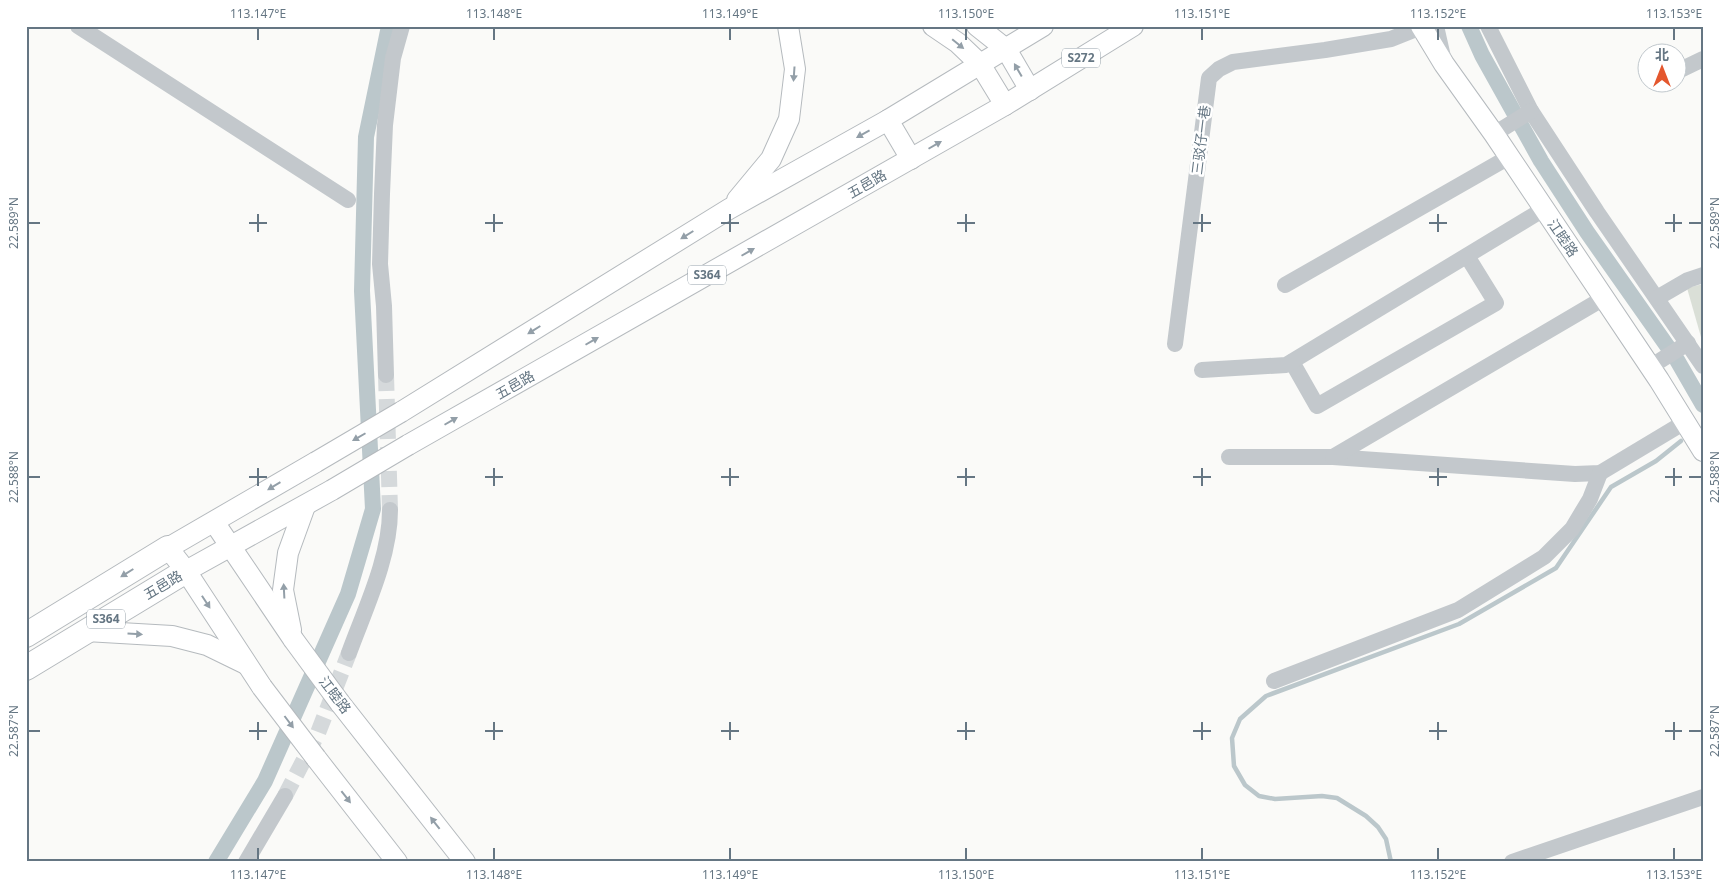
<svg xmlns="http://www.w3.org/2000/svg" width="1729" height="888" viewBox="0 0 1729 888" font-family="'Noto Sans','Noto Sans SC',sans-serif">
<rect width="100%" height="100%" fill="#fafaf8"/>
<path fill="#dadfd7" d="M1703,284V344L1687,288Z"/>
<g fill="none" stroke-linecap="round" stroke-linejoin="round">
<path stroke="#bbc7cb" stroke-width="4.5" d="M1391,862L1386,839L1378,827L1366,816L1337,798L1322,796L1275,799L1259,796L1245,785L1234,766L1232,738L1240,719L1266,696L1459,624L1556,568L1611,487L1656,461L1681,441"/>
<g stroke="#bbc7cb" stroke-width="16">
<path d="M1469,26L1482,55L1541,161L1587,232L1677,360L1703,405"/>
<path d="M216,862L265,781L348,594L373,509L362,291L366,137L389,26"/>
</g>
<g stroke="#d5d9db" stroke-width="16" stroke-dasharray="16 8" stroke-linecap="butt">
<path d="M386,375L390,510"/>
<path d="M285,796L318,733L349,653"/>
</g>
<g stroke="#b5babe" stroke-width="22">
<g id="major">
<path d="M933,26L958,43L980,64L1005,105"/>
<path d="M977,26L1006,49L1030,90"/>
<path d="M1421,26L1444,64L1494,134L1659,380L1703,451"/>
<path d="M888,120L911,159"/>
<path d="M737,200L771,159L789,119L795,69L788,26"/>
<path d="M401,412L729,209L888,120L1043,26"/>
<path d="M408,445L1005,105L1133,26"/>
<path d="M214,522L293,639"/>
<path d="M186,571L332,490"/>
<path d="M291,630L283,590L288,553L305,506"/>
<path d="M86,631L172,636L207,645L246,664"/>
<path d="M262,687L186,571L168,548L316,462"/>
<path d="M340,703L465,862"/>
<path d="M316,758L397,862"/>
</g>
</g>
<g stroke="#b4b9bd" stroke-width="26">
<g id="highway">
<path d="M26,635L168,548"/>
<path d="M26,668L186,571"/>
</g>
</g>
<g stroke="#c3c8cc" stroke-width="16">
<path d="M78,26L348,200"/>
<path d="M1436,26L1443,57"/>
<path d="M1488,26L1531,111L1597,212L1703,366"/>
<path d="M1676,72L1703,59"/>
<path d="M1494,134L1531,111"/>
<path d="M1285,285L1509,157"/>
<path d="M1657,298L1688,280L1703,275"/>
<path d="M1175,344L1209,78L1219,69L1233,62L1325,50L1391,39L1421,27"/>
<path d="M1292,362L1317,406L1496,303L1467,256"/>
<path d="M1650,367L1688,343"/>
<path d="M1202,370L1286,365L1544,209"/>
<path d="M386,375L384,306L380,264L382,194L385,125L393,58L402,26"/>
<path d="M1229,457H1333L1575,474L1600,473L1685,422"/>
<path d="M1333,457L1604,298"/>
<path d="M349,653C365,609 390,558 390,510"/>
<path d="M1274,681L1458,610L1544,557L1572,529L1590,499L1600,473"/>
<path d="M246,862L285,796"/>
<path d="M1512,862L1703,797"/>
</g>
<use href="#major" stroke="#fff" stroke-width="20"/>
<use href="#highway" stroke="#fff" stroke-width="24"/>
<g stroke="#b5babe" stroke-width="22" stroke-linecap="butt">
<g id="major-bridge">
<path d="M316,462L401,412"/>
<path d="M332,490L408,445"/>
<path d="M293,639L340,703"/>
<path d="M262,687L316,758"/>
</g>
</g>
<use href="#major-bridge" stroke="#fff" stroke-width="20"/>
</g>
<defs><path id="oneway-solid" d="M-6-.8H1V-3.2L6.5 0L1 3.2V.8H-6Z" transform="scale(1.25)"/></defs>
<g fill="#939fa8">
<use href="#oneway-solid" transform="translate(958 44) rotate(39)"/>
<use href="#oneway-solid" transform="translate(1018 70) rotate(-120)"/>
<use href="#oneway-solid" transform="translate(794 74) rotate(94)"/>
<use href="#oneway-solid" transform="translate(863 134) rotate(151)"/>
<use href="#oneway-solid" transform="translate(935 145) rotate(-30)"/>
<use href="#oneway-solid" transform="translate(687 235) rotate(148)"/>
<use href="#oneway-solid" transform="translate(748 252) rotate(-30)"/>
<use href="#oneway-solid" transform="translate(534 330) rotate(148)"/>
<use href="#oneway-solid" transform="translate(592 341) rotate(-30)"/>
<use href="#oneway-solid" transform="translate(451 421) rotate(-30)"/>
<use href="#oneway-solid" transform="translate(359 437) rotate(150)"/>
<use href="#oneway-solid" transform="translate(274 486) rotate(149)"/>
<use href="#oneway-solid" transform="translate(127 573) rotate(148)"/>
<use href="#oneway-solid" transform="translate(284 591) rotate(-93)"/>
<use href="#oneway-solid" transform="translate(206 602) rotate(57)"/>
<use href="#oneway-solid" transform="translate(135 634) rotate(3)"/>
<use href="#oneway-solid" transform="translate(289 722) rotate(53)"/>
<use href="#oneway-solid" transform="translate(346 797) rotate(52)"/>
<use href="#oneway-solid" transform="translate(435 823) rotate(-128)"/>
</g>
<path fill="none" stroke="#657683" stroke-width="2" d="M258,28V40M494,28V40M730,28V40M966,28V40M1202,28V40M1438,28V40M1674,28V40M258,214V232M494,214V232M730,214V232M966,214V232M1202,214V232M1438,214V232M1674,214V232M28,223H40M249,223H267M485,223H503M721,223H739M957,223H975M1193,223H1211M1429,223H1447M1665,223H1682M1689,223H1702M258,468V486M494,468V486M730,468V486M966,468V486M1202,468V486M1438,468V486M1674,468V486M28,477H40M249,477H267M485,477H503M721,477H739M957,477H975M1193,477H1211M1429,477H1447M1665,477H1682M1689,477H1702M258,722V740M494,722V740M730,722V740M966,722V740M1202,722V740M1438,722V740M1674,722V740M28,731H40M249,731H267M485,731H503M721,731H739M957,731H975M1193,731H1211M1429,731H1447M1665,731H1682M1689,731H1702M258,848V860M494,848V860M730,848V860M966,848V860M1202,848V860M1438,848V860M1674,848V860"/>
<g text-anchor="middle" stroke-width="5" stroke-linejoin="round" paint-order="stroke">
<g fill="#fff" stroke="#939fa8" stroke-width="1">
<rect x="1062" y="48.5" width="38" height="19" rx="4"/>
<rect x="688" y="265.5" width="38" height="19" rx="4"/>
<rect x="87" y="609.5" width="38" height="19" rx="4"/>
</g>
<g font-size="12" font-weight="bold" fill="#657683">
<text x="1081" y="62">S272</text>
<text x="707" y="279">S364</text>
<text x="106" y="623">S364</text>
</g>
<g font-size="14" fill="#657683" stroke="#fff">
<text transform="translate(1201 140) rotate(-83)" y="5">三驳仔一巷</text>
<text transform="translate(867 184) rotate(-30)" y="5">五邑路</text>
<text transform="translate(1563 238) rotate(56)" y="5">江睦路</text>
<text transform="translate(515 385) rotate(-30)" y="5">五邑路</text>
<text transform="translate(163 585) rotate(-31)" y="5">五邑路</text>
<text transform="translate(335 695) rotate(53)" y="5">江睦路</text>
</g>
</g>
<rect width="1729" height="888" fill="none" stroke="#ffffff" stroke-width="55"/>
<g transform="translate(1662 68)"><circle r="24" fill="#ffffff" stroke="#c1c8cd"/>
<path d="M0-4L9 19L0 12L-9 19Z" fill="#e4572e"/>
<text y="-8" font-size="14" font-weight="bold" text-anchor="middle" fill="#657683">北</text>
</g>
<rect x="28" y="28" width="1674" height="832" fill="none" stroke="#657683" stroke-width="2"/>
<g font-size="12" text-anchor="middle" fill="#657683">
<text x="258" y="18">113.147°E</text>
<text x="494" y="18">113.148°E</text>
<text x="730" y="18">113.149°E</text>
<text x="966" y="18">113.150°E</text>
<text x="1202" y="18">113.151°E</text>
<text x="1438" y="18">113.152°E</text>
<text x="1674" y="18">113.153°E</text>
<text transform="translate(14 223) rotate(-90)" y="4">22.589°N</text>
<text transform="translate(1715 223) rotate(-90)" y="4">22.589°N</text>
<text transform="translate(14 477) rotate(-90)" y="4">22.588°N</text>
<text transform="translate(1715 477) rotate(-90)" y="4">22.588°N</text>
<text transform="translate(14 731) rotate(-90)" y="4">22.587°N</text>
<text transform="translate(1715 731) rotate(-90)" y="4">22.587°N</text>
<text x="258" y="879">113.147°E</text>
<text x="494" y="879">113.148°E</text>
<text x="730" y="879">113.149°E</text>
<text x="966" y="879">113.150°E</text>
<text x="1202" y="879">113.151°E</text>
<text x="1438" y="879">113.152°E</text>
<text x="1674" y="879">113.153°E</text>
</g>
</svg>
